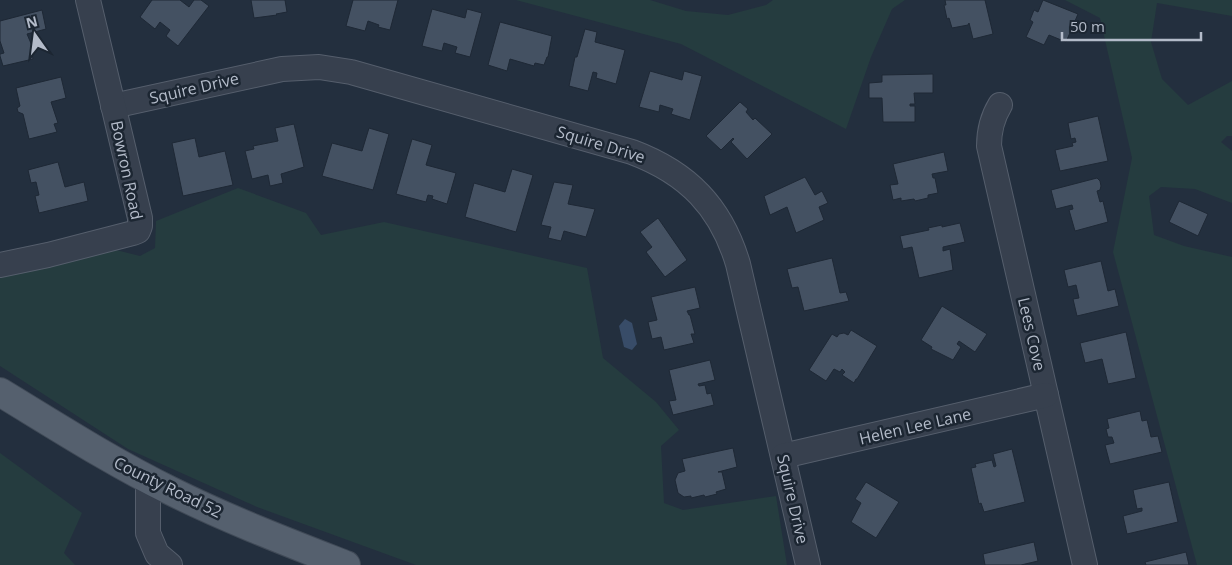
<svg xmlns="http://www.w3.org/2000/svg" width="1232" height="565" viewBox="0 0 1232 565" font-family="'Open Sans',sans-serif">
<rect width="100%" height="100%" fill="#232f3e"/>
<g fill="#253c3f">
<path d="M516,0H650L686,11L728,15L766,5L773,0H905L892,9L871,57L846,129L681,44Z"/>
<path d="M1065,0H1232V16L1157,3L1151,42L1162,79L1188,105L1232,81V136H1227L1221,142L1232,151V203L1195,189L1161,187L1149,196L1154,235L1184,246L1232,257V565H1197L1113,252L1132,158L1100,18Z"/>
<path d="M238,188L306,213L321,235L384,222L587,268L603,358L656,402L679,430L661,446L664,503L683,510L776,496L787,565H416L257,507L128,449L0,366V275L8,276L116,250L140,256L155,248L156,221Z"/>
<path d="M0,453L82,513L64,553L75,565H0Z"/>
</g>
<path fill="#384c68" d="M625,319L632,323L637,344L632,350L624,347L619,326Z"/>
<g fill="#445162" stroke="#1e2835">
<path d="M152,0H180L189,7L194,0H201L209,6L178,46L166,36L170,30L160,22L155,29L140,17Z"/>
<path d="M251,0H285L287,12L276,14L277,15L254,18Z"/>
<path d="M353,0H398L390,30L378,27L379,25L368,21L365,31L346,26Z"/>
<path d="M945,0H985L993,34L973,39L969,23L968,25L952,28L949,18L947,19L944,5H946Z"/>
<path d="M1043,0L1078,14L1066,42L1049,35L1044,45L1026,37L1033,22L1030,20L1034,10L1038,12Z"/>
<path d="M432,9L465,18L467,9L482,13L470,57L455,53L457,47L444,43L442,51L422,46Z"/>
<path d="M42,10L46,29L27,34L33,48L31,49L33,59L3,66L0,56V54L4,53L0,41V21Z"/>
<path d="M500,22L552,36L548,57H547L544,65L535,63L534,66L510,59L507,71L488,65Z"/>
<path d="M585,29L597,32L595,42L625,50L616,84L596,78L597,73L593,72L588,91L569,86L575,57H577Z"/>
<path d="M650,71L682,80L684,71L702,76L690,120L671,114L673,109L660,105L659,112L639,107Z"/>
<path d="M933,74V93H914L915,104H910V106H915V122H883L882,98H869V83L882,82V75Z"/>
<path d="M61,77L66,98L51,102L58,123L54,124L57,132L29,139L23,114L18,112L17,108L20,106L16,88Z"/>
<path d="M740,102L748,109L746,112L753,120L755,118L772,134L747,159L731,142L734,139L733,138L721,150L706,136Z"/>
<path d="M1098,116L1108,161L1060,171L1055,150L1073,146L1072,143L1076,142L1075,138L1071,139L1068,123Z"/>
<path d="M294,124L304,167L281,174L283,183L270,186L268,175L252,179L245,151L254,149L253,146L278,141L275,128Z"/>
<path d="M369,128L389,134L373,190L322,176L332,143L362,151Z"/>
<path d="M195,138L199,157L225,151L233,185L183,196L172,143Z"/>
<path d="M412,139L432,145L426,165L456,173L447,204L432,199L433,196L428,195L426,202L396,194Z"/>
<path d="M944,152L948,171L932,174L933,178H935L938,193L928,195V198L915,201L914,199L901,201V198L893,200L890,185L898,184L893,164Z"/>
<path d="M58,162L65,187L84,182L88,201L39,213L35,196L39,195L36,182L31,183L28,170Z"/>
<path d="M512,169L533,175L516,232L465,217L474,183L505,192Z"/>
<path d="M805,177L815,195L822,191L828,203L819,207L824,220L796,233L787,207L770,215L764,196Z"/>
<path d="M1097,178L1100,181L1101,186L1100,190L1097,191L1100,202L1103,201L1108,222L1075,231L1069,210L1073,209L1072,205L1056,209L1051,190Z"/>
<path d="M554,182L573,185L568,204L595,209L586,237L564,231L561,241L548,238L551,227L541,225Z"/>
<path d="M1179,201L1208,214L1198,236L1169,222Z"/>
<path d="M658,218L687,260L665,277L646,252L652,247L640,232Z"/>
<path d="M960,223L965,242L943,247V251L950,249L953,270L919,278L912,247L903,249L900,236L929,230L928,228L942,225V227Z"/>
<path d="M832,258L840,293L846,292L849,301L804,311L798,287L792,288L787,269Z"/>
<path d="M1101,261L1108,291L1115,289L1119,306L1077,316L1073,299L1079,298L1076,285L1068,287L1064,270Z"/>
<path d="M695,287L700,308L687,311L689,315H690L695,334H691L694,343L664,350L661,337L652,339L648,322L657,320L651,297Z"/>
<path d="M942,306L987,334L975,352L959,341L957,344L961,347L953,360L931,349L932,347L921,340Z"/>
<path d="M851,330L877,346L857,379H856L854,383L842,375L845,372L842,369L840,372L834,369L826,381L809,370L832,334L837,337L839,334L844,333L848,335Z"/>
<path d="M1126,332L1136,378L1108,384L1102,359L1085,363L1080,343Z"/>
<path d="M710,360L715,380L698,384L699,386L705,385L707,394L711,393L714,405L673,415L669,401L676,400L669,370Z"/>
<path d="M1140,411L1142,421L1147,420L1151,437L1158,436L1162,452L1110,464L1105,445L1114,443L1112,437H1108L1106,429L1109,428L1107,419Z"/>
<path d="M733,448L737,467L718,472H722L726,489L716,492L717,494L705,497L704,495L691,498V496L684,497L678,493L675,480L678,473L685,471L682,459Z"/>
<path d="M1012,449L1025,502L984,512L981,503L979,504L971,468L976,467L975,464L992,460L994,467L996,466L993,454Z"/>
<path d="M866,482L899,502L876,538L851,522L861,503L855,499Z"/>
<path d="M1169,482L1178,522L1127,534L1123,516L1142,511V508L1137,509L1133,490Z"/>
<path d="M1034,542L1038,561L1021,565H985L983,554Z"/>
<path d="M1186,552L1189,565H1146L1145,562Z"/>
</g>
<g fill="none" stroke-linecap="round" stroke-linejoin="round">
<g stroke="#555e6c" stroke-width="26">
<g id="minor">
<path d="M1000,105C992,118 989,130 989,146L1085,565"/>
<path d="M113,106L282,69L319,67L351,72L632,152C688,173 721,207 738,264L808,565"/>
<path d="M0,265L48,255L133,233L138,231L140,226V218L88,0"/>
<path d="M783,456L1046,395"/>
<path d="M148,479V533L157,554L170,565"/>
</g>
</g>
<g stroke="#404a57" stroke-width="30">
<path id="major" d="M0,392C56,426 112,462 171,491C227,519 287,542 346,565"/>
</g>
<use href="#minor" stroke="#37404e" stroke-width="24"/>
<use href="#major" stroke="#55606e" stroke-width="28"/>
</g>
<g text-anchor="middle" stroke-width="5" stroke-linejoin="round" paint-order="stroke">
<g font-size="16" fill="#b3bbc9" stroke="#1c2632">
<text transform="translate(194 88) rotate(-13)" y="6">Squire Drive</text>
<text transform="translate(601 144) rotate(17)" y="6">Squire Drive</text>
<text transform="translate(127 170) rotate(78)" y="6">Bowron Road</text>
<text transform="translate(1032 334) rotate(77)" y="6">Lees Cove</text>
<text transform="translate(915 426) rotate(-13)" y="6">Helen Lee Lane</text>
<text transform="translate(168 487) rotate(26)" y="6">County Road 52</text>
<text transform="translate(793 499) rotate(77)" y="6">Squire Drive</text>
</g>
</g>
<g transform="translate(35 35) rotate(346)" stroke="#1c2632" stroke-width="4" paint-order="stroke">
<path d="M0-4L9 19L0 12L-9 19Z" fill="#b3bbc9"/>
<text y="-8" font-size="14" font-weight="bold" text-anchor="middle" fill="#b3bbc9">N</text>
</g>
<path d="M1062 32v8h139v-8" fill="none" stroke="#b3bbc9" stroke-width="2.5"/>
<text x="1070" y="32" font-size="15" fill="#b3bbc9" stroke="#1c2632" stroke-width="4" paint-order="stroke">50 m</text>
</svg>
